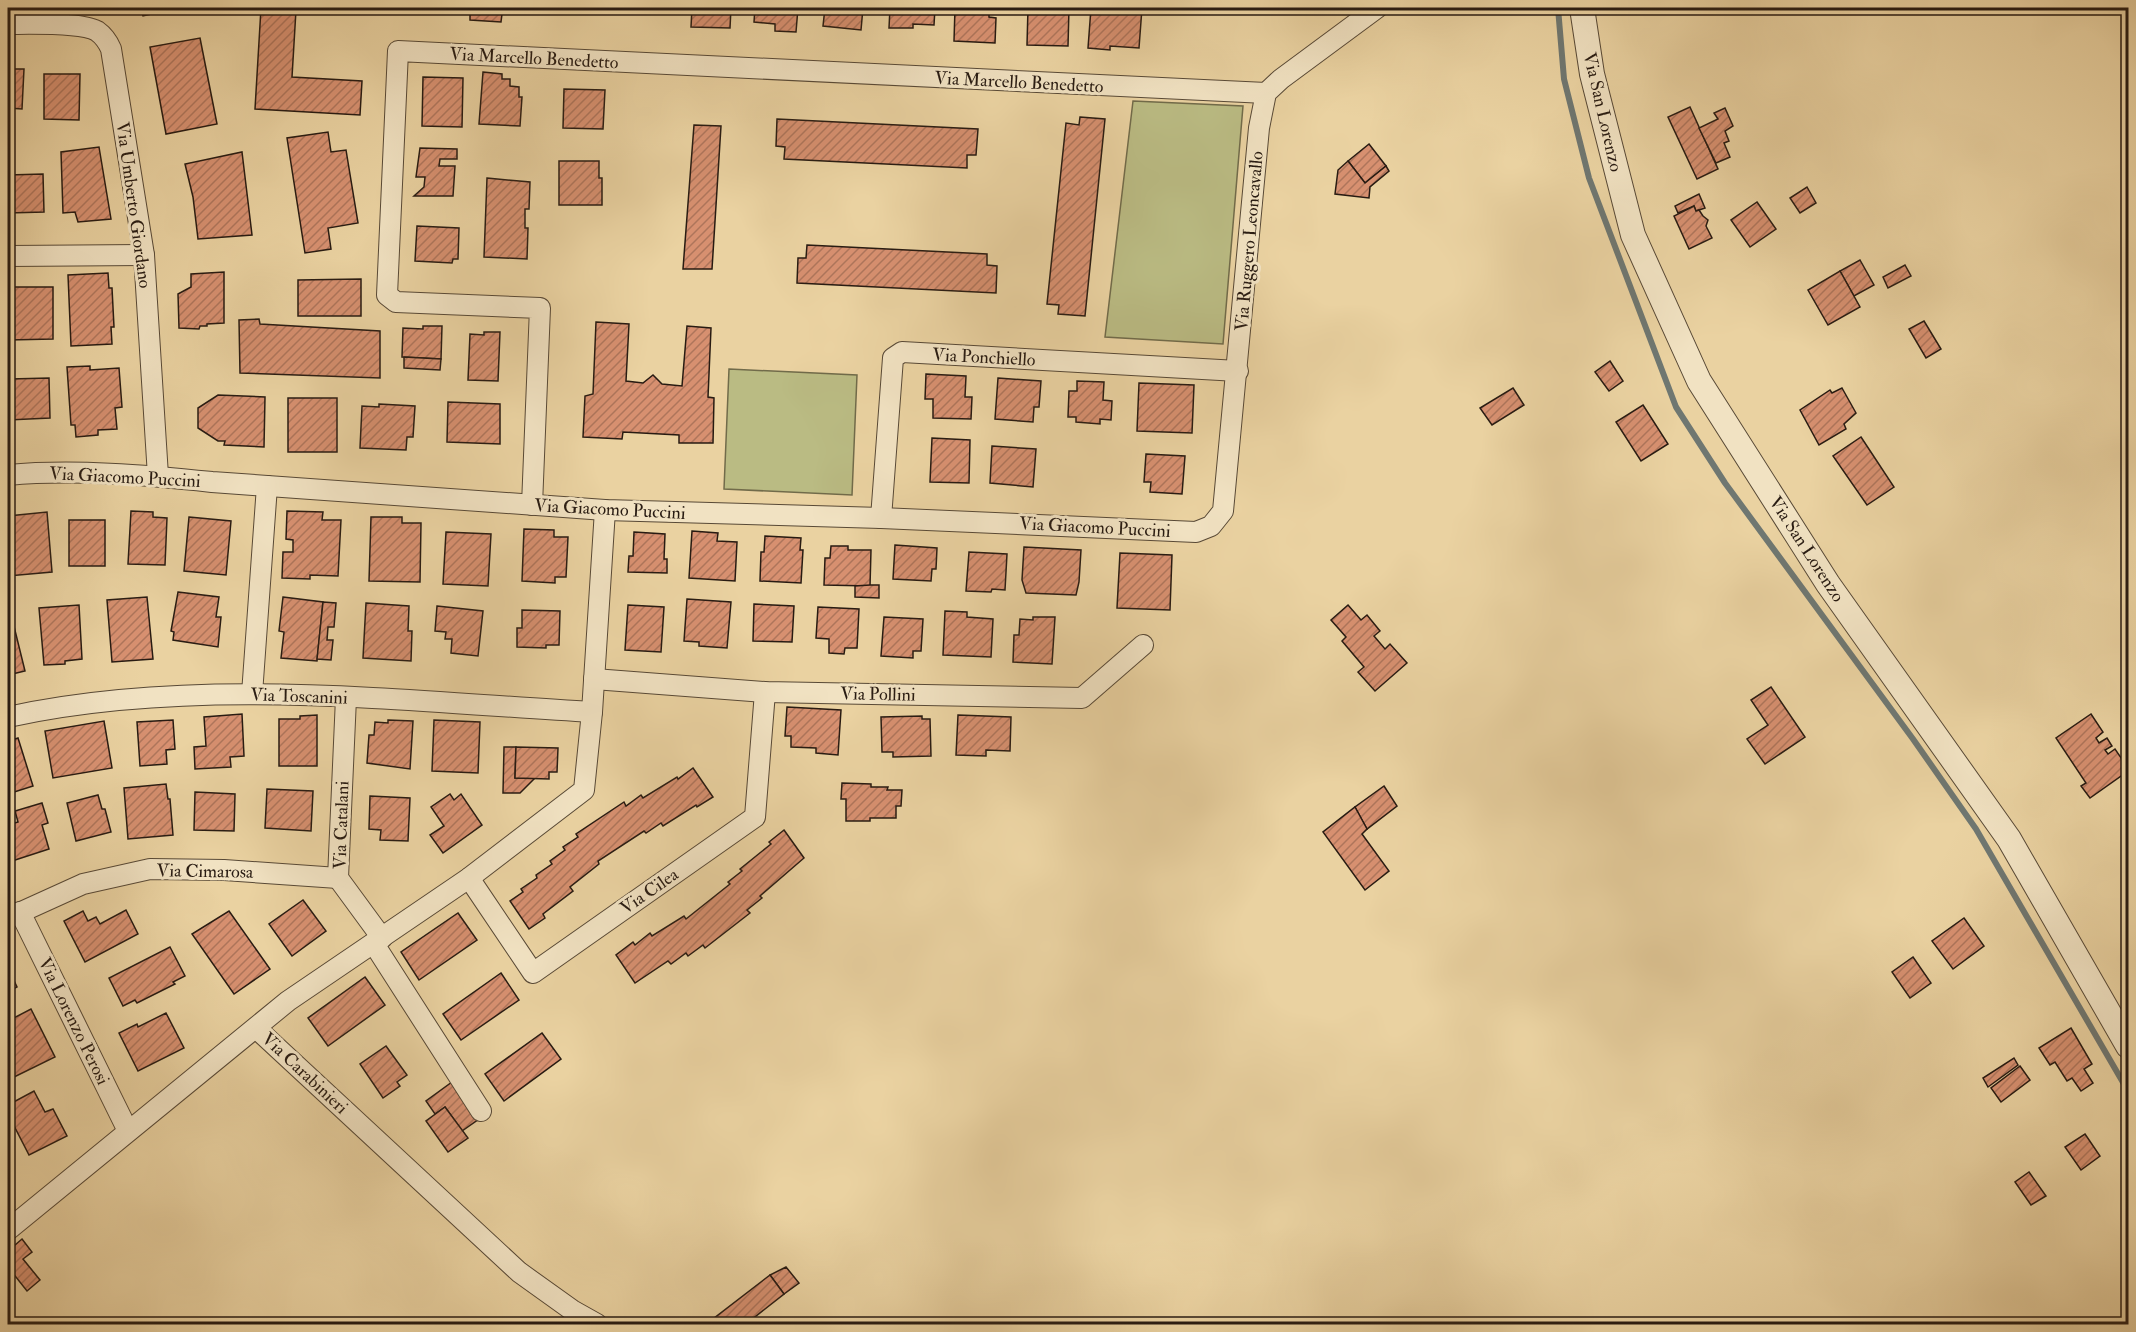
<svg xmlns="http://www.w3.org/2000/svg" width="2136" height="1332" viewBox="0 0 2136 1332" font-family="'IM FELL Double Pica',serif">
<defs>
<pattern id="building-hatch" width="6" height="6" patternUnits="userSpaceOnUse" patternTransform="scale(1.5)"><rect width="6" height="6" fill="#d79070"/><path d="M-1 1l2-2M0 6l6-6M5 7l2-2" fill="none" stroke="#ae755b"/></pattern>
</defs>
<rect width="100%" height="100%" fill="#ead2a1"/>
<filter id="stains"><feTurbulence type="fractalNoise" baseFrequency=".00333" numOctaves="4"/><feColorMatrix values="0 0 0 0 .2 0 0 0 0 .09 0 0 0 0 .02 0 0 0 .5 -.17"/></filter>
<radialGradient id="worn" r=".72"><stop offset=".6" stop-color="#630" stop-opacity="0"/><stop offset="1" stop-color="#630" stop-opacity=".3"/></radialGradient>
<g fill="#babb83" stroke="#716b4a" stroke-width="1.5">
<path d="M1133,101L1243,106L1223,344L1105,337Z"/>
<path d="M729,369L857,375L852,495L724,489Z"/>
</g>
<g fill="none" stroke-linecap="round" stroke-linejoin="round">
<path stroke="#6f7771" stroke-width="6" d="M1558,8L1564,79L1589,178L1676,407L1725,483L1913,739L1976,829L2128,1091"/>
</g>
<g fill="url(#building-hatch)" stroke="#281b12" stroke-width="1.5">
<path d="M140,8H179L143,16Z"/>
<path d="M261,8L296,10L292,77L362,81L360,115L255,109Z"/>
<path d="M470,8H515V14H502L501,22L470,20Z"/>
<path d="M692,8H731L730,28L691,27Z"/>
<path d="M755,8H798L796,32L775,31V24L754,22Z"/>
<path d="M825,8H863L861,30L823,26Z"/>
<path d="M890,8H935L934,25L913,24V28H889Z"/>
<path d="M955,8H989V17L996,18L995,43L954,41Z"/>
<path d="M1028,8H1069L1068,46L1027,45Z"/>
<path d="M1091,8H1142L1139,48L1110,46V50L1088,48Z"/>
<path d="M200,38L217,124L166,134L150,47Z"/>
<path d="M8,69H24L22,109L8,108Z"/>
<path d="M483,72L502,74V79H510V86L519,87V97H522L520,126L479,124Z"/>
<path d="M44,74H80L79,120L44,119Z"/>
<path d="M423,77L463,78L462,127L422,126Z"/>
<path d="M564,89L605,90L603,129L563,128Z"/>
<path d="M1690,107L1718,169L1697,179L1668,117Z"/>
<path d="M1725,108L1733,126L1725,131L1729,141L1724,143L1730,157L1716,163L1699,128L1718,119L1714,113Z"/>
<path d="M1080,117L1105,119L1085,316L1058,314L1059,305L1047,304L1066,123L1079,125Z"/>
<path d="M777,119L978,129L976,155H967V168L784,159L785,147L776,146Z"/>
<path d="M694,125L721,126L712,269H683Z"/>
<path d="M328,132L331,152L346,150L358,223L328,228L331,249L305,253L287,138Z"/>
<path d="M1369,144L1386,166L1365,183L1348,161Z"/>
<path d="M99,147L111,219L78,222L75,212L63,213L61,152Z"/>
<path d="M420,148L457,149V159H440L439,166H455L453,196H414L424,187L425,177H416Z"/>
<path d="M242,152L252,235L198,239L193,197L185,164Z"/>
<path d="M559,161H599V178H602V205H559Z"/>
<path d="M1348,161L1365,183L1386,166L1389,171L1370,187L1369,198L1335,194L1338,170Z"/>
<path d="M43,174L44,212L8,213V175Z"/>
<path d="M487,178L530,182L529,209H525V228H528L527,259L484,257Z"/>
<path d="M1807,187L1816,203L1800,213L1790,198Z"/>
<path d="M1699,194L1705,208L1696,211L1694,206L1678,213L1675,206Z"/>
<path d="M1757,202L1776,229L1750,247L1731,220Z"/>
<path d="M1694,206L1696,211L1699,210L1703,216L1708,220L1706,226L1712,238L1689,249L1674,216Z"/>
<path d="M417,226L459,228L458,259H453L452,263L415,261Z"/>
<path d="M807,245L987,254V265L997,266L996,293L797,283L798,258H806Z"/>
<path d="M1860,260L1874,285L1854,296L1840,271Z"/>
<path d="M1905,265L1911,276L1888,288L1883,277Z"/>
<path d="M1840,271L1860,307L1828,325L1808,290Z"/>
<path d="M224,272V323L207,324V326H200L199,329L179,328L178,294L191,287V274Z"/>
<path d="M108,273L109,288H112L114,327H111L112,344L71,346L68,275Z"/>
<path d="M361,279V316H298V280Z"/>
<path d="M8,287H53V339L8,340Z"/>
<path d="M259,319L260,324L380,331V378L240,373L239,320Z"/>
<path d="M1924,321L1941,349L1926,358L1909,329Z"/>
<path d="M596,322L629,324L626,381L643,383L653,375L662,384L682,386L687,326L711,328L708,397L714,398L713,443H679V435L623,432L622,439L583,437L585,396L593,394Z"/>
<path d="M423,326H442L441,359L402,357L403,328L423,329Z"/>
<path d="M484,332H500L498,381L468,380L470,334L484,335Z"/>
<path d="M404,357L441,359L440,370L404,368Z"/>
<path d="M1610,361L1623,381L1609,391L1595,372Z"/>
<path d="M90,366V370L119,368L122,407L115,408L117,429L98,430V435L76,437L75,425H71L67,367Z"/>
<path d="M926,374L966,376L965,397H972L971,419L933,418V399H925Z"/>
<path d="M49,378L50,418L8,420V392H10V379Z"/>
<path d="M998,378L1041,381L1039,407H1034L1033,422L995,419Z"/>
<path d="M1077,381L1104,382L1103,400L1112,401L1111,420L1100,419V424L1076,422V417H1068L1069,391H1077Z"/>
<path d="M1139,383L1194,385L1192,433L1137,431Z"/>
<path d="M1513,388L1524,405L1492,425L1480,408Z"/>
<path d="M1842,388L1856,413L1844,424L1846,429L1819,445L1800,410L1830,390L1832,393Z"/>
<path d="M218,395L265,397L264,447L224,445L225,441H218L198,428V408Z"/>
<rect x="288" y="398" width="49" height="54"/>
<path d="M448,402L500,404V444L447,442Z"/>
<path d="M379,404L415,406L413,437H407L406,450L360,448L362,406L379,407Z"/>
<path d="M1643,405L1668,444L1641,461L1616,422Z"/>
<path d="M1861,437L1894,487L1867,505L1833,456Z"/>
<path d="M932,438L970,440L969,483L930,482Z"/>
<path d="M992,446L1036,449L1033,487L990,483Z"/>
<path d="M1146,454L1185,456L1182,494L1150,492L1151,482H1144Z"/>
<path d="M131,511L153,512V517L167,518L165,565L128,564Z"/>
<path d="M287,511L323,512L322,520H341L338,576L310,575V579L282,578L283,552H293V540L286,539Z"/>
<path d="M47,512L52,572L8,576V516Z"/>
<path d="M189,517L231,521L226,575L184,571Z"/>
<path d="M371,517H402V523H421L420,582L369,581Z"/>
<rect x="69" y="520" width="36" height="46"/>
<path d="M524,529L554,530V537H568L566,577H555V583L522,581Z"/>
<path d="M692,531L718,533L717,541L737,542L735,581L689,578Z"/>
<path d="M446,532L491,534L488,586L443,584Z"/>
<path d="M634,532L665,534L664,559H667V573L628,572L629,556H633Z"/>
<path d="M765,536L801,538L800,550H803L801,583L760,581L761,552H764Z"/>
<path d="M895,545L937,548L936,569H932L931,581L893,579Z"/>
<path d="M831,546H848V550H871L870,586L824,585L825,558H830Z"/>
<path d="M1024,547L1081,550L1079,582L1076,595L1026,593L1022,580Z"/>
<path d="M969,552L1007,554L1005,590L992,589L991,592L966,591Z"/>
<path d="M1120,553L1172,555L1170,610L1117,608Z"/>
<path d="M870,585H879V598L855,597V586Z"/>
<path d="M178,592L219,597L216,617H221L218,647L173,640L174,632L171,631Z"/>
<path d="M147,597L153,659L112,662L107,600Z"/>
<path d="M283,597L323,602L317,661L281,658L284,632L279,631Z"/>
<path d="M687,599L731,602L727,648L699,646V642L684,641Z"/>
<path d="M8,602L25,671L8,675Z"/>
<path d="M323,602L336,603L334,627H328L327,640H333L331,660L317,659Z"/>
<path d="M366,603L409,606L408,631H412L411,661L363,658Z"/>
<path d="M754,604L794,606L792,642L753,641Z"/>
<path d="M79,605L82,659L65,661V664L44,665L39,608Z"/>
<path d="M628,605L664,607L661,652L625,650Z"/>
<path d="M1348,605L1361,620L1367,615L1380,631L1374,636L1385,649L1390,644L1407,663L1375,691L1358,672L1364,667L1342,641L1346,637L1331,620Z"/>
<path d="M437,606L483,611L478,656L451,653L452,639H445L446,632L435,631Z"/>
<path d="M818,607L859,609L857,648H845L844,654L829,653V639L816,638Z"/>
<path d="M522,610L560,611L559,645H546V648L517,647V628H522Z"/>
<path d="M945,611L967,612V617L993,619L991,657L943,655Z"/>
<path d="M884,617L923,619L921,651H913V658L881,656Z"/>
<path d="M1033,617H1055L1052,664L1013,662L1014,635H1019L1020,619L1033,620Z"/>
<path d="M2128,671V684L2122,675Z"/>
<path d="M1771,687L1805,737L1765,764L1747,739L1768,725L1751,700Z"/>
<path d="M787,707L841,710L838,755L816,753V748L791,747V736H785Z"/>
<path d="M242,714L244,756L230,757L231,767L195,769L194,747L206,746L204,717Z"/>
<path d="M2091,714L2103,732L2096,738L2099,743L2107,738L2112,746L2105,750L2108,754L2115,749L2128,768V771L2090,798L2081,786L2086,783L2056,738Z"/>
<path d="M317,715V766H279V719H300V716Z"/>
<path d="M958,715L1011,717L1010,751L986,750V756L956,755Z"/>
<path d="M922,716V719H930L931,756L893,757V752H882L881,717Z"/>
<path d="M173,720L175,749L166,750L167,764L140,766L137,722Z"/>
<path d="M388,720L413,721L410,769L367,763L369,735H374L375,722L388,723Z"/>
<path d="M434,720L480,722L478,773L432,771Z"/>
<path d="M104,721L112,768L53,778L45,731Z"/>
<path d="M8,736L9,741L18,738L33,786L8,794Z"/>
<path d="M504,747H516L515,778H535L520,793H503Z"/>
<path d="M516,747L558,748L557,772H549V779L515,778Z"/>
<path d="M693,768L713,797L697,807L696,805L663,826L661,823L646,833L644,831L598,861L599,864L570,887L573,891L543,914L545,918L529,929L510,901L523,892L521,889L537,878L536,875L552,864L550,861L565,850L563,847L578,837L576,834L624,802L626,806L641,795L643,798L677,777L678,779Z"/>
<path d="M842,783L871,784V787H888L887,790H902L901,806H896V818H870V821H846V799H841Z"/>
<path d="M166,784L168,799H170L173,835L128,839L124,788Z"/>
<path d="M1384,786L1397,806L1367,829L1355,807Z"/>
<path d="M267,789L313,791L311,831L265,828Z"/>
<path d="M195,792L235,794L234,831L194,830Z"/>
<path d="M450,794L454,800L461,794L482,825L443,853L430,835L444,826L431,807Z"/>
<path d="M98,795L102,809H105L111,832L76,841L67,803Z"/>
<path d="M370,796L410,798L408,841L380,840L381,830L369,829Z"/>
<path d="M42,803L48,823L42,825L49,849L12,861L8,846V825L18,822L15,811Z"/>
<path d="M1355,807L1367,829L1362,834L1389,871L1365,890L1323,832Z"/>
<path d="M784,830L804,858L760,896L762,898L747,910L750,913L705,948L703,945L688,956L686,953L671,964L668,961L635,983L616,955L633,942L635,945L650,933L652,936L684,916L686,919L730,884L728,882L742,871L740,869L771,844L769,842Z"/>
<path d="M303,900L326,931L292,956L269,924Z"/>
<path d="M126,910L138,934L85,962L64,921L83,911L88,921L96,917L100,924Z"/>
<path d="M229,911L270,969L234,994L192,934Z"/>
<path d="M458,913L477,940L419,980L401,952Z"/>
<path d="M1964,918L1984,946L1953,969L1932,941Z"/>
<path d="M170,947L185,976L173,982L175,984L137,1003L135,1000L123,1006L109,978Z"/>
<path d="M1913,957L1931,983L1910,998L1892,972Z"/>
<path d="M8,968L17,987L8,992Z"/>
<path d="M501,973L519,1000L461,1040L443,1014Z"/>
<path d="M365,977L385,1005L328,1046L308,1018Z"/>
<path d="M31,1009L55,1057L8,1080V1021Z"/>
<path d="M166,1013L184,1048L138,1071L119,1033L137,1024L138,1027Z"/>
<path d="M2071,1028L2092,1064L2084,1069L2093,1083L2081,1091L2072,1078L2067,1081L2055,1062L2050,1065L2039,1048Z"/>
<path d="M542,1033L561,1059L504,1101L485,1074Z"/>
<path d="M386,1046L407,1075L397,1082L400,1086L383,1098L360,1064Z"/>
<path d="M2014,1058L2018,1065L1988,1087L1983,1078Z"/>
<path d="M2020,1066L2030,1080L2001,1102L1991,1088Z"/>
<path d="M452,1082L479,1119L462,1131L445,1107L435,1114L426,1101Z"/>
<path d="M34,1091L45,1112L53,1109L67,1136L29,1155L8,1114V1105Z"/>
<path d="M445,1107L468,1138L448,1152L426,1121Z"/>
<path d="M2085,1134L2100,1156L2081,1170L2065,1147Z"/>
<path d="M2029,1172L2046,1196L2031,1205L2015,1182Z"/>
<path d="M22,1239L32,1252L23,1259L40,1280L27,1291L8,1267V1251Z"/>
<path d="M786,1267L799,1283L784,1294L770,1275Z"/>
<path d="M770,1275L784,1294L746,1324H717L713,1319Z"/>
</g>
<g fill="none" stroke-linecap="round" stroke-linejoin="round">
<g stroke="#584936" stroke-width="22">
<g id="minor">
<path d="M8,24C28,24 80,22 97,31C104,36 108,42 111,49L144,255L158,476"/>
<path d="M8,256L144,255"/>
<path d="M8,475C73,469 146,475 212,482L605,510L881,518L1196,532L1211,526L1223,511L1259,128L1266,93L1281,79L1377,8"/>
<path d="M532,505L540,308L396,302L387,295L398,51L1266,93"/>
<path d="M881,518L893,358L902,352L1238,371"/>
<path d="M594,679L765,692L1082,698L1143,645"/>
<path d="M252,694L267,486"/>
<path d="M346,698L338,878L382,938"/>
<path d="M8,717C196,676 401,701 592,712"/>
<path d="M469,878L533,973L755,817L765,692"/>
<path d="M20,912L128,1131"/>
<path d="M8,918L83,884L150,869L224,870L338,878"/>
<path d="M374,944L481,1111"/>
<path d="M256,1028L519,1272L572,1310L597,1324"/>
<path d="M8,1230L288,1001L469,878L584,790L592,712L605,510"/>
</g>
</g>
<g stroke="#584936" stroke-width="26">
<path id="tertiary" d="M1582,8L1592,74L1633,235L1699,381L1828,584L2009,839L2128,1046"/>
</g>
<use href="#minor" stroke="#f1e2c2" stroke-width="20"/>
<use href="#tertiary" stroke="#f1e2c2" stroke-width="24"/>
</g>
<g text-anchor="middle" stroke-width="6" stroke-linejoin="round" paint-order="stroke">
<g font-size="18" fill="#281b12" stroke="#f1e2c2">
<text transform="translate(534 58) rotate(3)" y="6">Via Marcello Benedetto</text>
<text transform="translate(1019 82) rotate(3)" y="6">Via Marcello Benedetto</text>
<text transform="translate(1603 112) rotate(77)" y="6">Via San Lorenzo</text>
<text transform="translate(134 205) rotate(82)" y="6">Via Umberto Giordano</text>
<text transform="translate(1249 241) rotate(-85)" y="6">Via Ruggero Leoncavallo</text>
<text transform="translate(984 357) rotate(3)" y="6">Via Ponchiello</text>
<text transform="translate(125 477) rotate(3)" y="6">Via Giacomo Puccini</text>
<text transform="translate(610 509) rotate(3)" y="6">Via Giacomo Puccini</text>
<text transform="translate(1095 527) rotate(3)" y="6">Via Giacomo Puccini</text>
<text transform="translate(1807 549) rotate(57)" y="6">Via San Lorenzo</text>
<text transform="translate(878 694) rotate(1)" y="6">Via Pollini</text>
<text transform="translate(299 696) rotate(2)" y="6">Via Toscanini</text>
<text transform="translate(341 825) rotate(-88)" y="6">Via Catalani</text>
<text transform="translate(205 871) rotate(1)" y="6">Via Cimarosa</text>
<text transform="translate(649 891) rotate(-35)" y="6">Via Cilea</text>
<text transform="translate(74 1021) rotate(64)" y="6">Via Lorenzo Perosi</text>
<text transform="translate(305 1073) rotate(43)" y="6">Via Carabinieri</text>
</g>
</g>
<rect width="2136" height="1332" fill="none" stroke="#ead2a1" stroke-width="30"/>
<rect x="9" y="9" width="2118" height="1314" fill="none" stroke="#281b12" stroke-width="3"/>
<rect x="15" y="15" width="2106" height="1302" fill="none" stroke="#281b12" stroke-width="1.5"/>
<rect width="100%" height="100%" filter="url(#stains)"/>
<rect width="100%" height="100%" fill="url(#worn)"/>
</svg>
